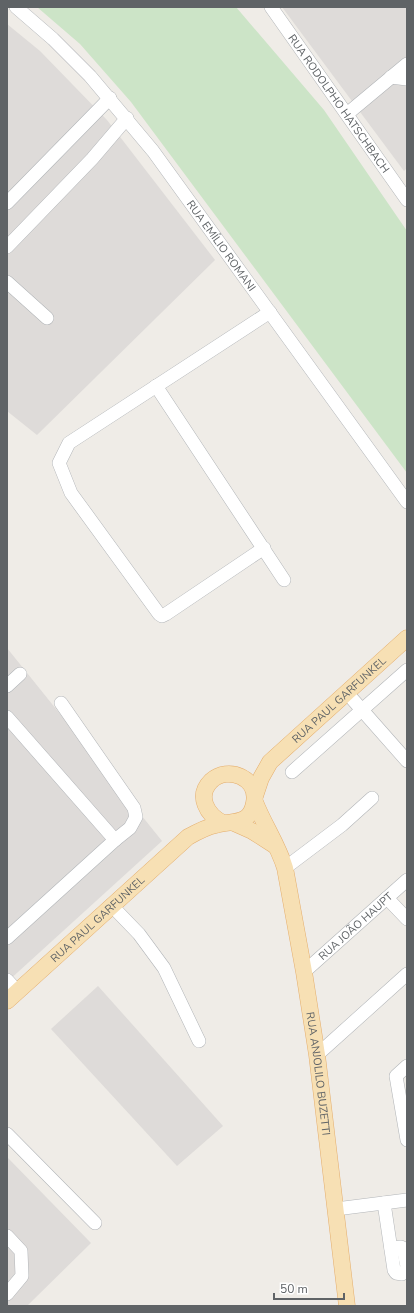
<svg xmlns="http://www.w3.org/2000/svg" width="414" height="1313" viewBox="0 0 414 1313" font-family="'Nunito Sans',sans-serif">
<rect width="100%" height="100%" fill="#efece7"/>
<g fill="#dedbd9">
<path d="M282,7H407V168L404,171Z"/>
<path d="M7,24L40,51L107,120L215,260L37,435L7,411Z"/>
<path d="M7,648L162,841L7,982Z"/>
<path d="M98,986L223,1126L177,1166L51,1029Z"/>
<path d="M7,1157L91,1243L27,1306H7Z"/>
</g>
<path fill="#cce4c7" d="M37,7H236L324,110L407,231V473L131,102L80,44Z"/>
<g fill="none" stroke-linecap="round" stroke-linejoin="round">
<g stroke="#b2b5b8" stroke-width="14">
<g id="minor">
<path id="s1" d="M16,7L53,39L90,76L153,151L407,502"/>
<path id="s2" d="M271,7L407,200"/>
<path d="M391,77L407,79"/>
<path d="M347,114L407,64"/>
<path d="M7,203L110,98"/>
<path d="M7,247L92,159L127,118"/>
<path d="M7,282L47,318"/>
<path d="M156,386L284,580"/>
<path d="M264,548L166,614L162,616L159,614L71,493L59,463L69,443L270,312"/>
<path d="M7,686L20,674"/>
<path d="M347,693L407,761"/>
<path d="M61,703L134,808L136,817L130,828L115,840"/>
<path d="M7,717L115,840L7,938"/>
<path d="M292,772L407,670"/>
<path d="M285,868L342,825L372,798"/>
<path d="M387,898L407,919"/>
<path d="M112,906L139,934L164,968L199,1041"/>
<path id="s3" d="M304,972L407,880"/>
<path d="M7,980L18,992"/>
<path d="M317,1055L407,974"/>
<path d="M407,1066L396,1076L407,1140"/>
<path d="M7,1134L95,1223"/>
<path d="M384,1203L394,1270L396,1273L402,1274L406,1270L407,1267"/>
<path d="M336,1209L407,1200"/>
<path d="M7,1236L21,1251L22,1276L7,1294"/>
<path d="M391,1248L401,1247L403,1248L407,1266"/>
</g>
</g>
<g stroke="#e4ad6c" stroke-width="17">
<g id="major">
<path id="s4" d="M255,796L261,778L270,762L407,638"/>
<path id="s5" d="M255,802C264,825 278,845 285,868L304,972L317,1055L347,1306"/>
<path d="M234,823L252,831L274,845"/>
<path id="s6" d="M7,1001L188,837C197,832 206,827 216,825C232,820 250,826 254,803C259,778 228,765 211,781C196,796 207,815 223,823"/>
</g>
</g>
<use href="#minor" stroke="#fff" stroke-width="13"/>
<use href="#major" stroke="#f7e0b4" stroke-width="16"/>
</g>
<g text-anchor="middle" stroke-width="3.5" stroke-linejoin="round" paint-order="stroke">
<g font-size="11" fill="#5f6366" stroke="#fff">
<text dy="4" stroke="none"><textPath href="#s2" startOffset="118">RUA RODOLPHO HATSCHBACH</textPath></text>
<text dy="4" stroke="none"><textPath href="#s1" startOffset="316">RUA EMÍLIO ROMANI</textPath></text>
<text dy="4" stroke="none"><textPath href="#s4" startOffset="130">RUA PAUL GARFUNKEL</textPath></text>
<text dy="4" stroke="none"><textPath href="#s6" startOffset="122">RUA PAUL GARFUNKEL</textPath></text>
<text dy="4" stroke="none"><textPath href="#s3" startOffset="69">RUA JOÃO HAUPT</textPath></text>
<text dy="4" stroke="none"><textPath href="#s5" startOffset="281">RUA ANJOLILO BUZETTI</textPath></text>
</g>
</g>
<rect width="414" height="1313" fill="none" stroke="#5f6366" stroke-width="16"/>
<path d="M274 1293v6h70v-6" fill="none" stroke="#5f6366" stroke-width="2"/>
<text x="280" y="1293" font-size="12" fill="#5f6366" stroke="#ffffff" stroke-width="3" paint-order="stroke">50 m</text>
</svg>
